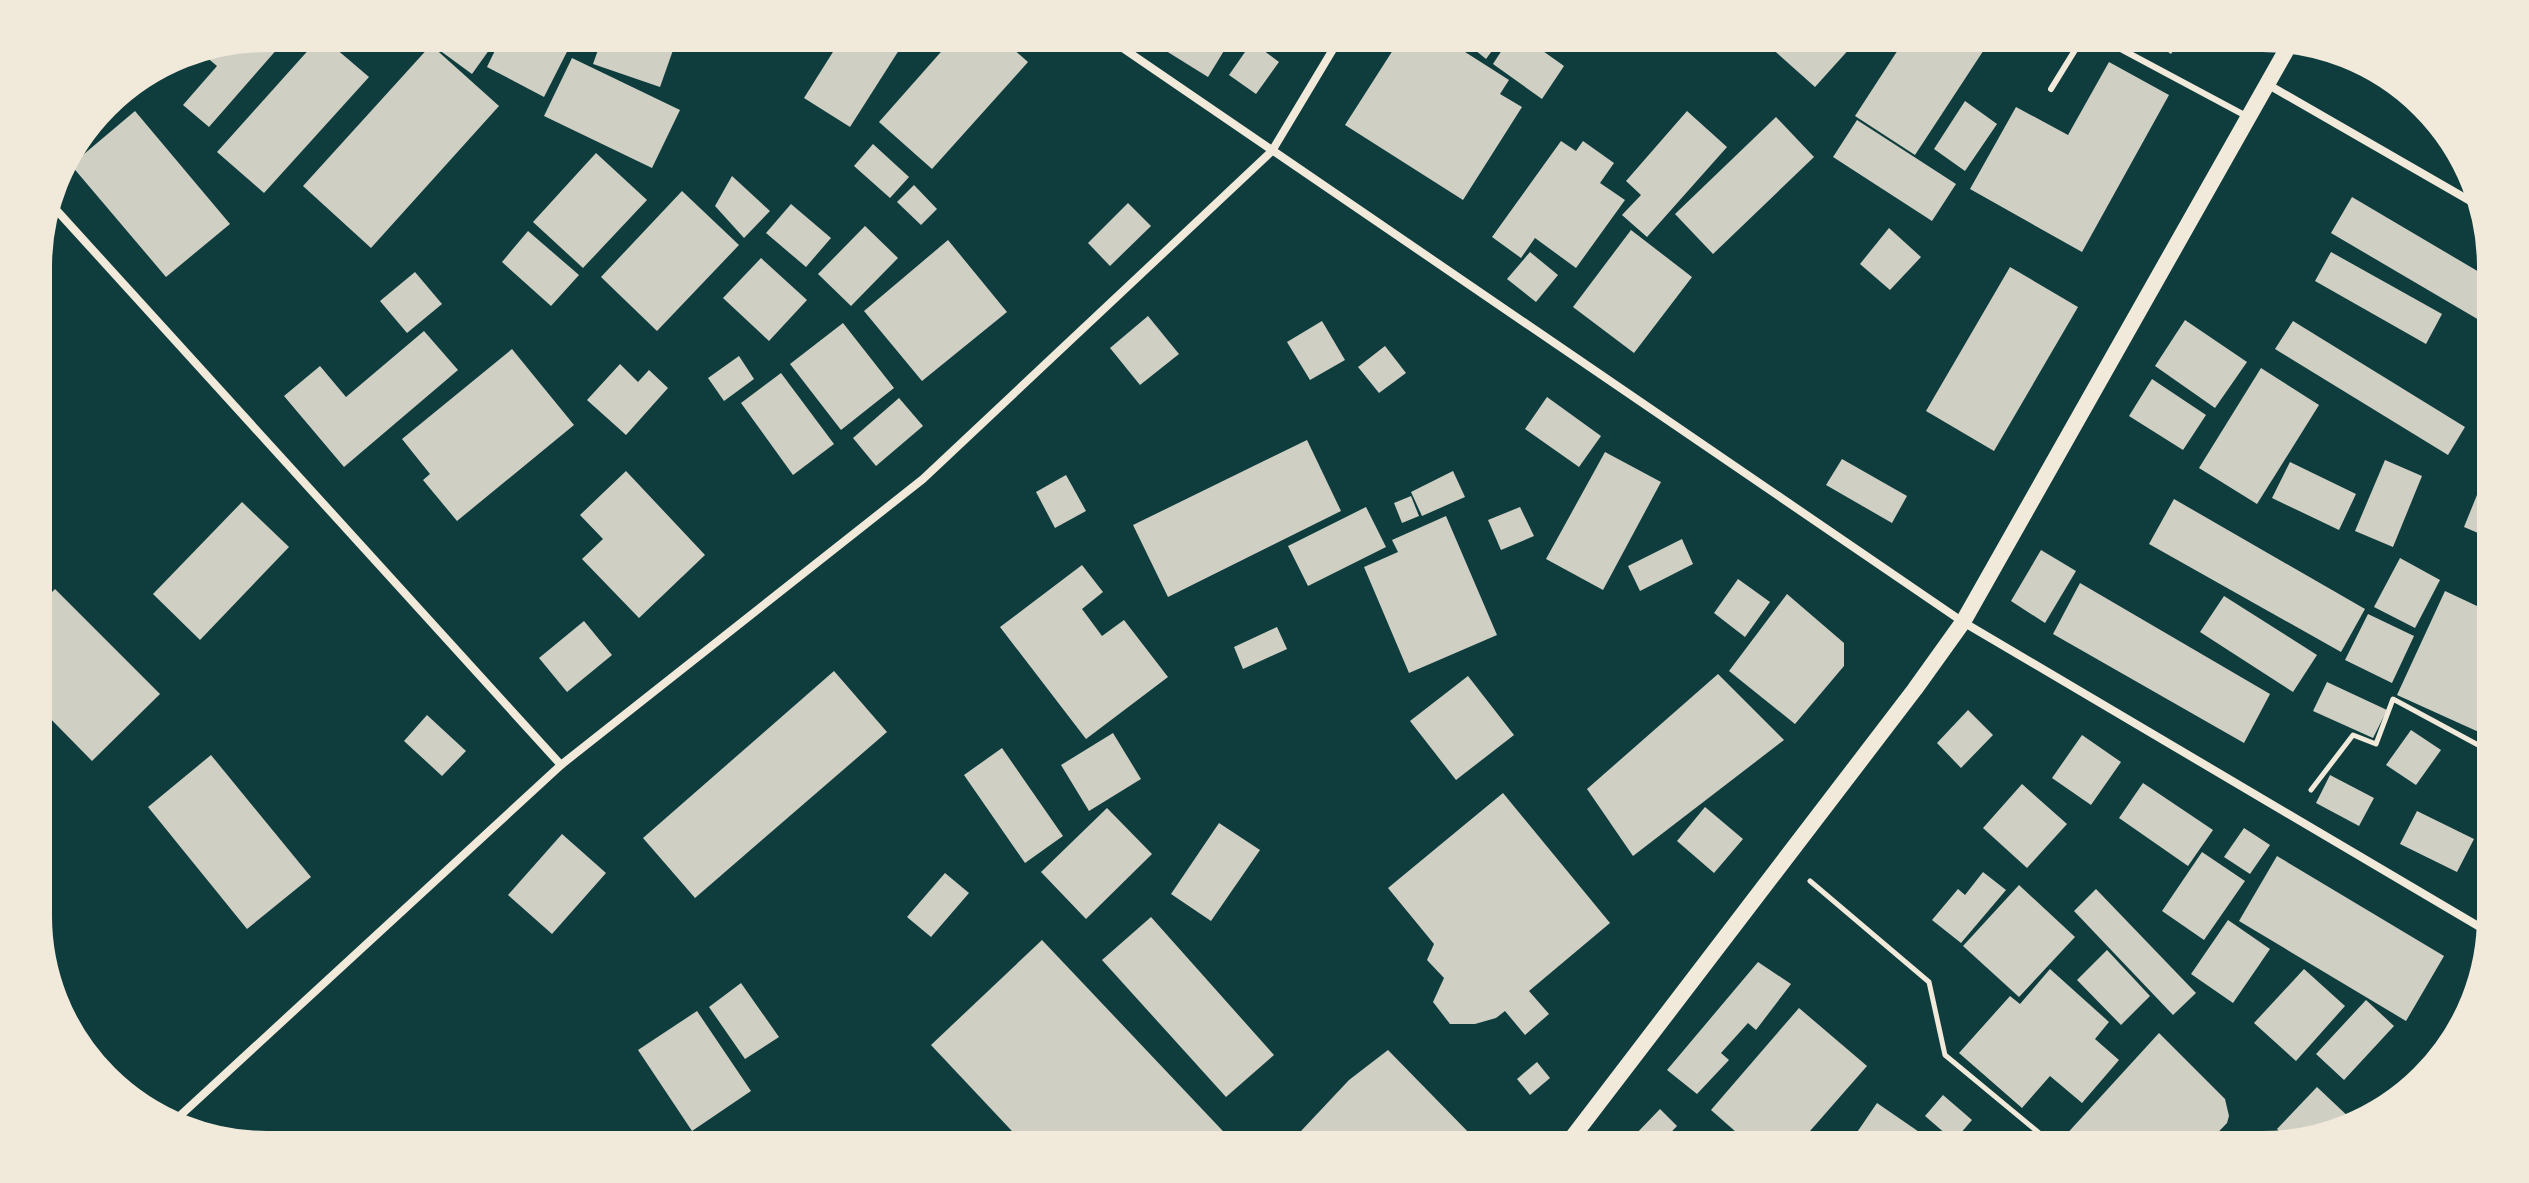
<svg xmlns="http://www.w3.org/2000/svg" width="2529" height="1183" viewBox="0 0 2529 1183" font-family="Poppins,sans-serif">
<rect width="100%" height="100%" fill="#0f3d3e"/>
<g fill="#cfcfc3">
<path d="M267,36H283L286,39L209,127L183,105L217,66L198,50Z"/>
<path d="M321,36L369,77L264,193L217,152Z"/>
<path d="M420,36H478L492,46L472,74Z"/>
<path d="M502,36H575L544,97L487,67Z"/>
<path d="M603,36H678L660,87L593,64Z"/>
<path d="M843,36H908L850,127L804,98Z"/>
<path d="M955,36H998L1028,62L932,169L879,122Z"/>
<path d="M1142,36H1233L1208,77Z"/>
<path d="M1271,36H1302L1294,50Z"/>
<path d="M1402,36H1440L1509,80L1500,94L1522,107L1463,200L1345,125Z"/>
<path d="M1458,36H1503L1486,59Z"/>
<path d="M1511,36H1522L1564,66L1542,99L1493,64Z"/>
<path d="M1537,36H1570L1555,52Z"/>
<path d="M1758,36H1861L1815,87Z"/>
<path d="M1907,36H1993L1915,155L1855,116Z"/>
<path d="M2144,36H2183L2171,54Z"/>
<path d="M1252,42L1279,62L1256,94L1229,75Z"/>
<path d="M431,45L499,106L371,248L303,186Z"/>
<path d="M572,58L680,110L652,168L544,116Z"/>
<path d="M2109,62L2169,95L2082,252L1970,189L2016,107L2068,135Z"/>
<path d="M1965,101L1997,124L1965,171L1934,149Z"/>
<path d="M135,111L230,224L166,277L71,165Z"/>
<path d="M1687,111L1727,147L1647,237L1622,215L1641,195L1626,181Z"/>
<path d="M1776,117L1814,157L1713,254L1675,214Z"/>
<path d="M1857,120L1956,184L1932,221L1833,157Z"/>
<path d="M1561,141L1576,151L1583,141L1614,163L1600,183L1625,200L1576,268L1535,238L1521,258L1492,237Z"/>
<path d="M873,144L909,177L890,198L854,166Z"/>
<path d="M596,153L647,200L583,268L533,222Z"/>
<path d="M732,176L770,211L744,238L715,206Z"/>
<path d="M914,185L937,209L921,225L897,202Z"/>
<path d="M682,191L739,245L657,331L601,277Z"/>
<path d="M2352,197L2491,279V327L2331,233Z"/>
<path d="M1128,203L1151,226L1110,266L1088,243Z"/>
<path d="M791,204L831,238L806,267L766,233Z"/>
<path d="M865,226L898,258L851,306L818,274Z"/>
<path d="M1889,228L1921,257L1890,290L1860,264Z"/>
<path d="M1631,230L1692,277L1634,353L1573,307Z"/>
<path d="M528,231L579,275L551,306L502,262Z"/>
<path d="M948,240L1007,312L922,381L864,311Z"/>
<path d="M1530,252L1558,275L1536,302L1507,279Z"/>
<path d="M2331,252L2442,314L2426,344L2315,281Z"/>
<path d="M761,258L807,300L769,341L723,298Z"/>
<path d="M2010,267L2078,307L1994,451L1926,411Z"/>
<path d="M415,272L442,304L407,333L380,301Z"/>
<path d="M1148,316L1179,354L1140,385L1110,348Z"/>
<path d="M2185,320L2247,362L2215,408L2155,366Z"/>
<path d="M1322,321L1345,360L1310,380L1287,342Z"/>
<path d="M2293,321L2465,427L2448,455L2275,349Z"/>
<path d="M843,323L894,388L841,430L790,364Z"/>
<path d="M424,331L458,370L344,467L284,396L320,366L346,397Z"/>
<path d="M1385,346L1406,373L1379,393L1358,367Z"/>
<path d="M512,349L574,425L457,521L423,480L430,474L402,439Z"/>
<path d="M739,356L754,379L724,401L708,378Z"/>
<path d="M620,364L638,382L649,370L668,388L626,435L587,400Z"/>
<path d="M2261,368L2319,405L2257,504L2199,468Z"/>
<path d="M781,373L834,444L793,475L741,403Z"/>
<path d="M2152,379L2206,415L2183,450L2129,416Z"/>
<path d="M1547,397L1601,436L1579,467L1525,429Z"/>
<path d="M899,398L923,426L876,466L853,438Z"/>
<path d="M1307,440L1341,511L1168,597L1133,525Z"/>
<path d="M1605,452L1661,482L1603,590L1546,559Z"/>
<path d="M2492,458V539L2464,527Z"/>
<path d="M1842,459L1907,496L1892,523L1826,485Z"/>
<path d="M2385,460L2422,476L2393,547L2355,531Z"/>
<path d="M2290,462L2356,494L2339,530L2272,498Z"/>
<path d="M626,471L705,555L639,618L582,559L603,539L580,515Z"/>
<path d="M1453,471L1465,497L1422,516L1411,492Z"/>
<path d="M1066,475L1086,511L1055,528L1036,492Z"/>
<path d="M1411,496L1419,516L1402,523L1394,503Z"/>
<path d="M2174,499L2365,609L2341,652L2149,544Z"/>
<path d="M242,502L289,547L200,640L153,594Z"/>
<path d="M1366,507L1386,547L1308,586L1288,546Z"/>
<path d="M1520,507L1534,536L1501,550L1488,520Z"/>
<path d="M1446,516L1497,635L1409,673L1364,567L1398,552L1392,540Z"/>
<path d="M1682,539L1693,564L1640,591L1628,566Z"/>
<path d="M2041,550L2076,571L2045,623L2011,601Z"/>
<path d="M2400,558L2440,580L2415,628L2374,607Z"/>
<path d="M1082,565L1103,592L1082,609L1102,636L1124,620L1168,677L1086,739L1000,627Z"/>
<path d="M2489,573L2492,574V609L2477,602Z"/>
<path d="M1738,579L1770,602L1745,637L1714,613Z"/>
<path d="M2080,583L2270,694L2244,743L2053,634Z"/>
<path d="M55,589L160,694L92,761L38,706L37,607Z"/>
<path d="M2445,591L2492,613V738L2397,695Z"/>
<path d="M1787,594L1844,643V666L1795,724L1729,671Z"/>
<path d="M2224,596L2317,655L2293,692L2200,632Z"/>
<path d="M2368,614L2414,636L2392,683L2345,660Z"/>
<path d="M584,621L612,655L567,692L539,658Z"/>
<path d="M1277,627L1287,649L1243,669L1234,647Z"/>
<path d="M834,671L887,732L695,898L643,838Z"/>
<path d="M1718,674L1784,740L1633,856L1587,789Z"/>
<path d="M1468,676L1514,735L1456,780L1410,721Z"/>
<path d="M2327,682L2387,710L2373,738L2313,711Z"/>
<path d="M1968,710L1993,735L1961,768L1937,743Z"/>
<path d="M427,715L466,751L442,776L404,741Z"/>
<path d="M2411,730L2441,750L2416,785L2386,765Z"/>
<path d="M1113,733L1141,779L1089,811L1061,765Z"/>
<path d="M2082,735L2121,762L2091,805L2052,778Z"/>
<path d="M1002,748L1063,836L1025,863L964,775Z"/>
<path d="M211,755L311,877L247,929L148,807Z"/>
<path d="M2330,775L2374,798L2359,826L2316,803Z"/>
<path d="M2143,783L2213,830L2188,866L2119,818Z"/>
<path d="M2022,784L2067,824L2027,868L1983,828Z"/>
<path d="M1503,793L1610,923L1529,991L1549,1014L1525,1035L1505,1011L1496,1018L1475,1024H1450L1433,1002L1444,978L1427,960L1434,944L1388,888Z"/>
<path d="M1705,807L1743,839L1714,873L1677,841Z"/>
<path d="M1107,808L1152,854L1086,919L1041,872Z"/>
<path d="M2417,811L2474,839L2457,872L2400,844Z"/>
<path d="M1219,823L1260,850L1211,921L1171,894Z"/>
<path d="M2244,828L2270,845L2250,874L2224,857Z"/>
<path d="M562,834L606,873L552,934L508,895Z"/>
<path d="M38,851L46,860L38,867Z"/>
<path d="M2202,852L2245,881L2204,940L2162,911Z"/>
<path d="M2277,856L2444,956L2406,1021L2239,921Z"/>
<path d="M1983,872L2006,890L1961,943L1932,920L1958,889L1965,895Z"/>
<path d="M945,873L969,893L931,937L907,917Z"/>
<path d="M2019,885L2075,937L2019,997L1963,946Z"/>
<path d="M2096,889L2196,993L2173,1015L2074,911Z"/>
<path d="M1151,917L1274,1055L1226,1097L1102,960Z"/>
<path d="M2228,920L2270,949L2233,1003L2191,974Z"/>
<path d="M1042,940L1238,1147H1027L931,1045Z"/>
<path d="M2107,950L2150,996L2121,1025L2077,980Z"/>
<path d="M1758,962L1791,984L1756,1030L1748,1023L1721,1053L1729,1060L1697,1094L1667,1070Z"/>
<path d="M2050,969L2109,1022L2095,1039L2119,1060L2082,1103L2050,1076L2022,1108L1959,1053L2010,996L2020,1004Z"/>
<path d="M2304,969L2345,1006L2296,1061L2254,1023Z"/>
<path d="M741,983L779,1037L745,1059L709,1007Z"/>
<path d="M2366,1000L2394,1026L2344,1080L2316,1054Z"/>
<path d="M1799,1008L1867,1066L1796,1147H1753L1711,1110Z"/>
<path d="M697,1011L751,1091L692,1131L638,1050Z"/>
<path d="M70,1023L117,1074L112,1079L83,1056Z"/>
<path d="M2159,1033L2225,1099L2229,1116L2227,1123L2204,1147H2072L2063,1138Z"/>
<path d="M1388,1050L1474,1138L1465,1147H1286L1349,1080Z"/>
<path d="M1537,1062L1550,1078L1530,1095L1517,1079Z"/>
<path d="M2317,1087L2353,1121L2290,1142L2277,1129Z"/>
<path d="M1943,1095L1972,1120L1954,1141L1925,1116Z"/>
<path d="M1877,1103L1941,1147H1847Z"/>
<path d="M1660,1109L1677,1126L1657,1147H1643L1633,1137Z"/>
</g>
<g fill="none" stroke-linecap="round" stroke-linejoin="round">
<g stroke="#f1e9da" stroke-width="5">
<path d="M2311,790L2353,735L2376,744L2393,699L2493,753"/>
<path d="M1810,881L1929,982L1945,1055L2056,1147"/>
</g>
<g stroke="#f1e9da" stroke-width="6">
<path d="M2051,89L2080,42L2087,37L2104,40L2248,117"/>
<path d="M975,1136L984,1147"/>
</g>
<g stroke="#f1e9da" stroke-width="8">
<path d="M1105,36L1963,622L2490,933"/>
<path d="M2267,84L2479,206"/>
<path d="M50,203L561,765"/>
<path d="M171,1124L561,765L923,479L1272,151L1341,36"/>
</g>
<path stroke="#f1e9da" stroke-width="16" d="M1565,1147L1915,689L1963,622L2291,42"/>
</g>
<path d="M0 0H2529V1183H0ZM267 50H2262A217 217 0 0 1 2479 267V916A217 217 0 0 1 2262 1133H267A217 217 0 0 1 50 916V267A217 217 0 0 1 267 50Z" fill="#f1e9da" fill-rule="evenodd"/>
<path fill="none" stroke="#f1e9da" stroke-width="4" d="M267 50H2262A217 217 0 0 1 2479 267V916A217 217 0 0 1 2262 1133H267A217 217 0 0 1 50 916V267A217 217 0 0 1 267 50Z"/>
</svg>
